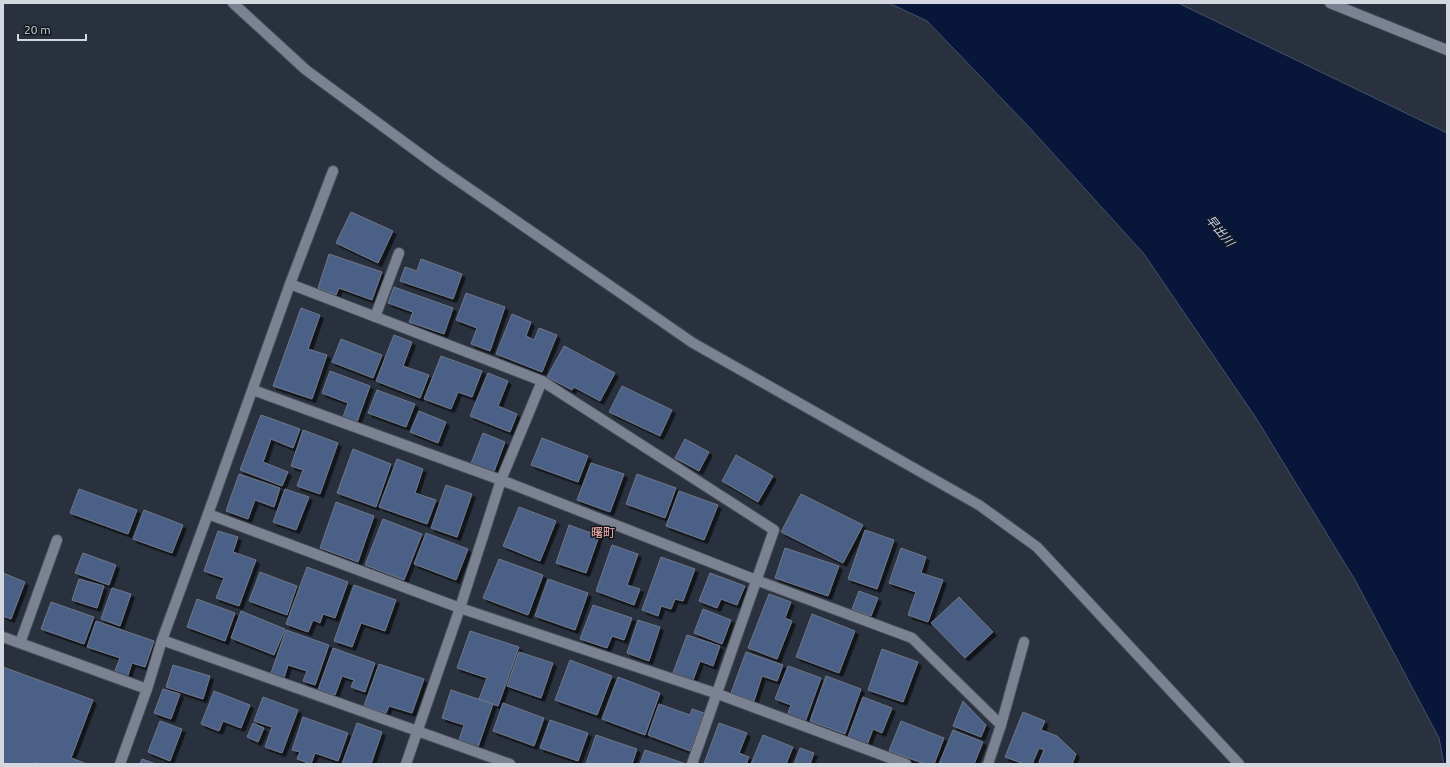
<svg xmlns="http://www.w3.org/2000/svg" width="1450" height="767" viewBox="0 0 1450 767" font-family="Ubuntu,'Noto Sans JP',sans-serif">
<defs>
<filter id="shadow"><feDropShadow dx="3.5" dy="3.5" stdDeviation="0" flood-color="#0009"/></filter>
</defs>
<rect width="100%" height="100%" fill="#2a313e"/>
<path fill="#081739" stroke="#45516b" d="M889,3H1178L1447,133V764H1444L1439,738L1355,580L1256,418L1144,254L1029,127L927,21Z"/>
<g fill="#4b6087" stroke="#6f7787" filter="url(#shadow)">
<path d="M351,212L393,231L378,263L336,243Z"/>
<path d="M329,254L382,272L372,300L339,288L336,295L318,288Z"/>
<path d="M421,259L462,274L453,299L400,281L405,267L417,271Z"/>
<path d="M394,287L453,308L444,334L409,322L413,312L388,303Z"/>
<path d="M466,293L505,307L490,351L471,344L477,328L456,320Z"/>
<path d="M301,308L320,315L308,349L327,355L312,399L273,386Z"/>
<path d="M512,314L531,322L526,336L534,340L539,328L557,335L542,372L496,354Z"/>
<path d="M394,335L412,342L403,366L429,375L420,398L376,381Z"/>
<path d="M341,339L382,355L373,378L332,362Z"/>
<path d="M564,346L615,373L600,401L574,387L572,390L547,377Z"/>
<path d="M441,356L482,371L472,397L458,392L451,409L424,399Z"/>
<path d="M330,371L370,386L357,422L343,417L348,403L322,393Z"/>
<path d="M488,373L508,381L498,406L517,414L510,432L470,416Z"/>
<path d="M622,386L672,410L660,436L609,412Z"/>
<path d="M377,390L415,404L406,427L368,413Z"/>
<path d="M419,411L446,422L438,443L410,432Z"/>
<path d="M261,415L300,429L293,448L271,439L263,462L288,472L282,486L240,470Z"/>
<path d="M303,430L338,443L320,494L297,486L303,470L291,466Z"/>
<path d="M483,433L505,442L493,474L470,466Z"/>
<path d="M542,438L588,456L578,482L531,465Z"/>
<path d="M685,439L709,452L699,471L675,458Z"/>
<path d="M353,449L391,464L376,507L337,493Z"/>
<path d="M736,455L773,476L758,502L722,481Z"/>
<path d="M397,459L423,469L415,493L436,500L427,524L379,507Z"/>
<path d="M591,463L624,474L610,512L577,500Z"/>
<path d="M239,474L280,488L274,507L255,500L248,519L226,511Z"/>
<path d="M637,474L676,488L665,518L626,504Z"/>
<path d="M446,485L472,494L457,537L431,528Z"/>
<path d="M79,489L137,510L128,534L70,513Z"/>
<path d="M285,489L309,497L296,530L273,522Z"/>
<path d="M679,491L718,505L704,540L666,526Z"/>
<path d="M801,494L863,525L843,563L781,532Z"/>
<path d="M336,502L374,516L358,562L320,548Z"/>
<path d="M519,507L556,521L540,561L503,546Z"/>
<path d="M144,510L183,525L172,553L133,539Z"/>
<path d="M383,519L422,534L404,580L365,565Z"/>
<path d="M569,525L599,536L586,573L556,563Z"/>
<path d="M865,530L894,540L877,589L848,579Z"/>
<path d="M218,531L238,537L233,552L256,560L239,606L216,598L224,578L204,571Z"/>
<path d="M426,533L468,549L456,580L414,564Z"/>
<path d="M612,545L638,554L627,585L640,589L634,605L596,591Z"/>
<path d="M785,548L839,566L828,596L775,578Z"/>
<path d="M901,548L926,557L921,573L943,580L928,622L908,615L916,592L889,583Z"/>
<path d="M83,553L116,565L109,585L75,573Z"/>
<path d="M661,557L695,569L683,601L675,599L671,609L661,606L658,616L642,610Z"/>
<path d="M499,559L543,575L528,615L483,598Z"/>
<path d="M307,567L348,582L335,618L323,614L320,623L313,620L308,632L286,624Z"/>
<path d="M260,572L297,586L287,615L249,601Z"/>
<path d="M3,573L25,582L11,619L3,616Z"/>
<path d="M710,573L745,586L737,605L721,599L717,608L699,601Z"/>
<path d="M79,579L104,586L97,608L72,600Z"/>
<path d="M548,579L588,593L575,630L535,616Z"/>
<path d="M354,585L396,600L385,631L361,623L352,647L334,641Z"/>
<path d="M112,588L131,594L120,626L101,619Z"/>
<path d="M859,591L878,598L871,616L852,609Z"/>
<path d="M769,594L791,602L785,618L792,621L777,659L748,648Z"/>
<path d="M959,597L993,632L965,658L931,623Z"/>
<path d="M197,599L235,613L225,641L187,627Z"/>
<path d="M51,602L94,617L84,644L41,629Z"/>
<path d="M593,605L632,618L624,640L612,636L607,648L580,639Z"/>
<path d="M703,609L731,620L722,644L694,633Z"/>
<path d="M241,611L285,629L274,655L231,638Z"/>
<path d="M812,614L855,631L839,673L796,657Z"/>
<path d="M638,620L660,627L649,661L627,653Z"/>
<path d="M96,621L154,641L145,667L132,663L127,678L114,673L120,658L87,647Z"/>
<path d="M286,630L329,645L315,685L303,681L307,671L288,665L284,678L271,673Z"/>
<path d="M470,631L519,647L498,706L479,699L487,678L457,668Z"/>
<path d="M687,635L720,646L713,666L700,661L693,680L673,673Z"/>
<path d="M333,648L375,663L365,692L351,687L354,680L342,676L335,695L318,690Z"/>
<path d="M882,649L918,662L903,702L868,690Z"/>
<path d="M519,652L553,663L541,698L507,686Z"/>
<path d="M746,652L783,665L777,681L762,676L754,701L731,693Z"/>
<path d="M570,660L612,676L597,715L555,700Z"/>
<path d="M379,664L424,679L412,713L389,706L386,713L364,706Z"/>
<path d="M173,665L210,676L203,699L166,687Z"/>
<path d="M788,666L821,678L805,722L787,716L791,705L775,699Z"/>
<path d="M3,667L93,700L71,758L87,764H41L36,762L35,764H3Z"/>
<path d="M826,676L861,689L845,734L810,721Z"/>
<path d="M618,677L660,693L645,735L602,719Z"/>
<path d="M163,689L180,694L171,719L154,713Z"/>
<path d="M451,690L493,704L478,747L459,740L464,725L442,718Z"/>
<path d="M214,691L250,705L241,728L223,721L219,731L201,724Z"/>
<path d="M263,697L298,710L282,753L265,747L272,727L254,721Z"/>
<path d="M863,697L892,708L882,733L873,729L867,745L848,737Z"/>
<path d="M963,701L986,725L981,737L953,726Z"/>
<path d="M503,703L544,718L534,746L493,731Z"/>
<path d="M659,704L690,715L692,709L704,713L690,751L648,735Z"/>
<path d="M1023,712L1045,721L1041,730L1057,736L1076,754L1072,764H1043L1039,762L1044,750L1039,748L1032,764H1024L1005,757Z"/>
<path d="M303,717L348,733L338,761L315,753L311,764L297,759L300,752L292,750Z"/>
<path d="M550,720L588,733L578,761L540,748Z"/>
<path d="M160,721L182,729L170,761L148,752Z"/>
<path d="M901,721L944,738L934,764H925L889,751Z"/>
<path d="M253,723L264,728L258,742L247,737Z"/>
<path d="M357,723L382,732L371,764H342Z"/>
<path d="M719,723L747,733L739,753L749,757L746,764H704Z"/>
<path d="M953,730L983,742L974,764H939Z"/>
<path d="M596,735L637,749L632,764H586Z"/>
<path d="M763,735L793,747L786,764H751Z"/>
<path d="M800,748L814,753L810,764H794Z"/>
<path d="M645,750L686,764H640Z"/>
<path d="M142,759L156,764H140Z"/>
</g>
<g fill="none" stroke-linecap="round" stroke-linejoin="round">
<g stroke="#484e59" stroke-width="12">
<g id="minor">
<path d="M233,3L306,70L438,167L693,343L979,505L1037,547L1239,764"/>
<path d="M1330,3L1447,50"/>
<path d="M290,284L542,381L774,530L692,764"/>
<path d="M375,317L399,253"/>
<path d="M253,390L501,480L756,580L912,638L1001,725"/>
<path d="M208,514L460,608L718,694L906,764"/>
<path d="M3,637L147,689"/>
<path d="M162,640L510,764"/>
<path d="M20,643L57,540"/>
<path d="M120,764L147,689L162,640L208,514L290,284L333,171"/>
<path d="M406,764L460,608L501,480L542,381"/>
<path d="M988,764L1001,725L1024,642"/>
</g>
</g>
<use href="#minor" stroke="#7b8393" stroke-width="10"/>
</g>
<g text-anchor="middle" stroke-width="3" stroke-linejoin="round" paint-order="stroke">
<g font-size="12" font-style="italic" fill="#bed3fa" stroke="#15191f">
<text transform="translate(1220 231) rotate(50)" y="4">早出川</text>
</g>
<g font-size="12" fill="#f9b5ac" stroke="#15191f">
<text x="603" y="537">曙町</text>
</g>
</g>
<rect width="1450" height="767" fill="none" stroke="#d3d7e0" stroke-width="8"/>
<path d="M18 34v6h68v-6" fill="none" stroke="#d3d7e0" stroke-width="2"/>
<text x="24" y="34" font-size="12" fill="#d3d7e0" stroke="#15191f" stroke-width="3" paint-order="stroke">20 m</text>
</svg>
